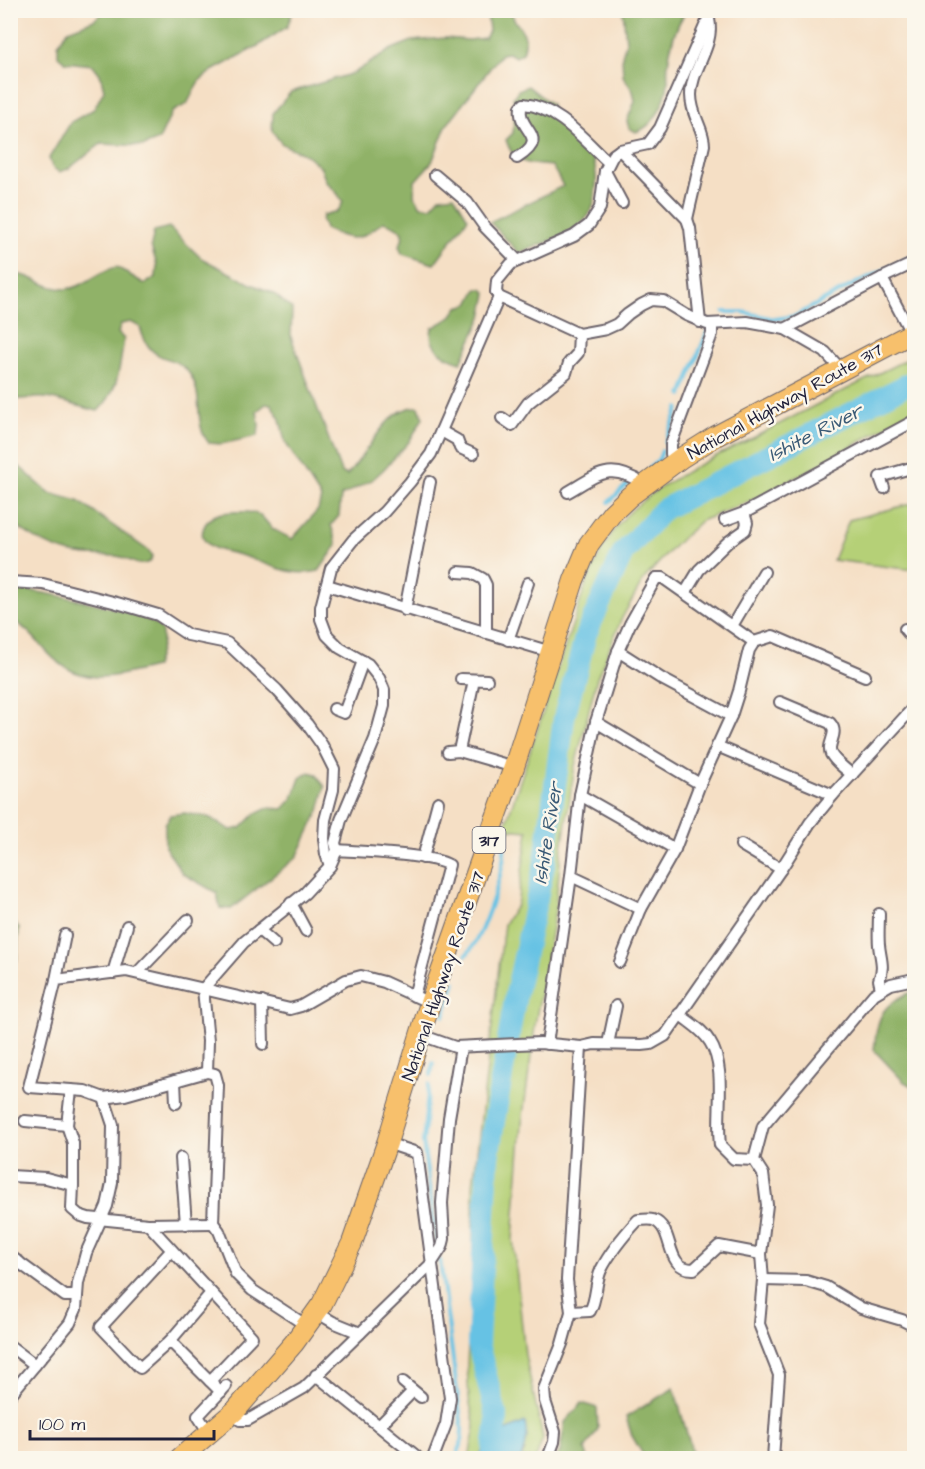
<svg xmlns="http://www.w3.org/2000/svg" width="925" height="1469" viewBox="0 0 925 1469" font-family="'Architects Daughter',sans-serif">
<rect width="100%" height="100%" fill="#fbf7ec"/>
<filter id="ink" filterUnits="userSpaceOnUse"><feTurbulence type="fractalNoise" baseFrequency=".0167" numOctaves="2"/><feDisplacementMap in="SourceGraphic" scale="12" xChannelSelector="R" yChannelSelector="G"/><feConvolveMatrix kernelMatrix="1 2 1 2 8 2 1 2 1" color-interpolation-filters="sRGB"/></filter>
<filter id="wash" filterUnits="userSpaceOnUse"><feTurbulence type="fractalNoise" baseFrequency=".008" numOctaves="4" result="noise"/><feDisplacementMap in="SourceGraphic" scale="24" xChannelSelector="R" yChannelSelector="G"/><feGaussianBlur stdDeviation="1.35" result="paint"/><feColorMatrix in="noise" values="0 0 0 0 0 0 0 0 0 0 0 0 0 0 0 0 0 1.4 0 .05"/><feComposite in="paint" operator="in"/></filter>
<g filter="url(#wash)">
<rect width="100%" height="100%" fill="#f5dfc5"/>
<g fill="#b5d077" stroke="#6c7959" stroke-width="1.5">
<path d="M914,356V410L829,460L755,499L701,521L676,544L644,579L622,618L597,678L575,766L561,854L555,911L536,1019L522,1123L513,1239L525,1355L543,1438L536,1458H521L525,1451L488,1439L479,1458H469L475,1427L469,1399L467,1365L473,1257V1186L504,924L517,905L528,831L504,829L585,587C597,559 610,529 633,509C665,480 708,460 747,441C802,412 858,383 914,356Z"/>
<path d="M914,503V570L833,560L849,520Z"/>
</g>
<g fill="#90b268" stroke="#596a52" stroke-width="1.5">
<path d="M105,11V10L293,11L287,27L256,47L212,71L199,81L187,104L172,112L159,140L144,146L101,144L68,169L59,172L52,167L49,158L71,122L94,109L104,90L100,74L93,65L65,62L58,56V44L68,30L94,20Z"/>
<path d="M487,11H511C515,30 531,28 523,53L516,57L508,53L501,54L446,126L432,162L415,181L414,195L421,206L431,207L440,197L454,195L468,218L434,264L402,254L399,246C409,232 396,225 383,222C357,242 355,242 325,229L322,221L323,215L338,211L343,202L337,193L326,182L321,168L308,156L282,144L272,131L273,113L291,92L354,73L390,50L412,41L445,38L469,40L485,38L489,31Z"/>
<path d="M623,11H686C676,26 670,46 668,64C667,71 668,77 668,83C666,102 654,127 636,132L629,128L627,121L635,101L633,91L623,76L622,56L626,42Z"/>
<path d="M528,86L551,104C547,128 577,132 589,150C595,158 597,177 596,186C595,193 595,202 592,209C582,233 541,244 519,253L490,222L563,186L552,166C528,164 514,165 506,140L513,133L516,106L513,98L518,90Z"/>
<path d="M169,227L201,258L249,283L273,293L292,309L291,337L341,472L347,475C367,455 387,404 419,407L423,418L409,442L383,470L372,480L341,496L339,516L331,525L337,545L319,571C290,578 267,563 240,555C230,552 214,551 206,542C198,534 205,521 214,516C223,511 251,510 259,515C264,518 268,524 272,528C278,532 286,536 292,539L318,510L321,498L285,442L280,419L271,404H266L257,411L259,425L258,436L221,444L209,443C193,425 204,397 191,376C175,350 151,369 140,327L131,322L121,324L118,333L124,339C119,368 120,389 98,411C80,408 63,400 45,398C33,397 22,400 11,399V274C31,273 44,289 65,289C85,288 97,271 117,267L145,284L156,277L157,265L151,246L154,231Z"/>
<path d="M477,289H483L487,294L482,317L461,362C444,357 427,348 432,328L450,318L458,307L469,304Z"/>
<path d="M11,459L49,493L78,501L149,551L152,555L151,561C136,570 130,557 116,556C103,555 91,556 78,554C52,550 31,537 11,522Z"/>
<path d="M10,588C34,590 153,611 161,630C165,641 158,656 155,667C113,677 81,688 48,653C36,640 26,627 11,619Z"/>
<path d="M309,772L316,774L325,787L319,811L297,857L231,909L220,908L217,893L183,874L165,847V824L171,815L184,813L208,817L231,830L241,828L255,814L268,808L283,809L293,798L300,778Z"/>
<path d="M11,918L19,928L17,960L11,972Z"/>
<path d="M914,991V1087L904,1082L874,1050C878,1015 881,1004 914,991Z"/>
<path d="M674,1388L694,1458H645L632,1436L626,1417Z"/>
<path d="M582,1403L597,1408L598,1429L585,1449L588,1458H556L560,1452L565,1422Z"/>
</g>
<path fill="#66c2e4" stroke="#447290" stroke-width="1.5" d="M525,1422L527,1438L521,1458H479L488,1439Z"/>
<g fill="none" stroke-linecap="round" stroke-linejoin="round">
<g stroke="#66c2e4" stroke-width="4">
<path d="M724,312H743L775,319L795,316L854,284L914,256"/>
<path d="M682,395L708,330"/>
<path d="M665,443L679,408"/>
<path d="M648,470L659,459L662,451"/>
<path d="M609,502L628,484"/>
<path d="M536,668L540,654"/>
<path d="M466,955C481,941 499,883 503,862C505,853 504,843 504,834"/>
<path d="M444,1016L455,982"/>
<path d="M431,1075L433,1063"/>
<path d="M429,1084L423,1142L437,1246"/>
<path d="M440,1260L462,1429L461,1445L456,1458"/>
</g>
<path stroke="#66c2e4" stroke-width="22" d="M492,1458L497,1418L478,1344L488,1157L516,994L545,861L564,718L586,634L623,553L664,509L914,381"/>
</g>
</g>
<g filter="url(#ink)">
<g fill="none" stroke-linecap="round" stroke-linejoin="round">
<g stroke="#6c646b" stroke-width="14">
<g id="street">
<path d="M712,10L660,128L648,144L620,150L613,155L605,171L600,208L589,225L574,236L511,264L497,281L496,292L499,297L579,334L606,329L617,324L628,314L641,305L651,300L663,301L686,315L707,324L747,322L785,329L825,352L836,364L839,371"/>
<path d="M620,150L687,219L690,228L700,322"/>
<path d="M517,158C552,136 517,132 521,107L524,104C558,107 585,141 608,162"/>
<path d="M605,171L622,203"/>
<path d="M435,175L467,202L484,226L518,261"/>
<path d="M687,219L704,145C704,128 691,116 691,95C691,69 715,46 709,19"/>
<path d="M882,278L911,333"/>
<path d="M785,329L882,278L914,263"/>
<path d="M502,418L512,425L528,403L566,373L569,363L578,353L579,334"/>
<path d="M441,431L457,440L460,448L473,454"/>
<path d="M676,461L671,454V444L712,334V324"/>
<path d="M884,488L880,477L914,467"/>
<path d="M568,492C599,474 610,462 644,484"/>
<path d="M725,520L744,513L914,421"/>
<path d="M458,572L472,573L483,579L486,585V633"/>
<path d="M10,582L43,584L117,603L158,615L188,635L227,643L277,690L307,724L322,745L334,769L333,790L325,820L324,839L326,854L330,866"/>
<path d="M327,585L551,652"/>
<path d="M685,593L699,570L728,542L745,530L747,523L744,513"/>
<path d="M405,610L430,482"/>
<path d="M732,626L764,572"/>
<path d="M905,629L914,640"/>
<path d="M508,640L528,583"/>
<path d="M618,651L662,679L731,716"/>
<path d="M461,679L487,680"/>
<path d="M780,702L830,723C840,734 826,743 831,754C835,762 846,769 852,775"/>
<path d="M334,709L344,713L363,661"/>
<path d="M596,722L700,784"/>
<path d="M717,746L833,795"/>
<path d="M459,751L474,680"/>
<path d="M448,752L459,751L514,767"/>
<path d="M580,795L675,849"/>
<path d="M741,845L781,869"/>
<path d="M337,850C362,852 430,854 449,865L414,996"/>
<path d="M423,858L438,802"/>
<path d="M571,876L641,909"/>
<path d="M291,903L306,931"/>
<path d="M879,914C879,924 878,935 879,945C880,957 885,967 879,980L881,989"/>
<path d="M259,930L274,943"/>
<path d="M620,962L641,909L675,849L700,784L731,716L739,691L749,650L754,642L773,636L865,676"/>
<path d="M113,973L127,926"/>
<path d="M137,973L188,920"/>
<path d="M56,980L65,935"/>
<path d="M262,1002L263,1044"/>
<path d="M679,1014C690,1023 703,1030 710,1042C727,1068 716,1114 720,1145L734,1159L754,1160"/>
<path d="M421,1035L455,1047L540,1043L581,1047L594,1044L642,1045L651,1044L665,1036L781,869L810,823L833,795L914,707"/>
<path d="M547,1044L571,876L580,795L596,722L618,651L630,624L656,578H663L754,642"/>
<path d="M608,1044L616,1006"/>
<path d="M207,1072L125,1095L104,1098L85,1091L29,1087L56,980L126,971L290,1009L301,1006L346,980L361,976L384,982L430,1003"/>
<path d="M175,1081L176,1103"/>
<path d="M71,1090L67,1125L73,1143V1185"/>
<path d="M25,1121L67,1125"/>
<path d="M387,1143L417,1153L450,1398L446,1424L433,1458"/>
<path d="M181,1158L186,1224"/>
<path d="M10,1176L46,1178L73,1185L72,1209L79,1215L88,1218L148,1224L213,1223"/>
<path d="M148,1224L252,1337L210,1381"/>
<path d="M171,1251L101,1327L140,1368L170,1341L211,1293"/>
<path d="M10,1256L65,1296H77"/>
<path d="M10,1273L19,1262"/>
<path d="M763,1280L806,1281L826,1287L861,1308L902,1320L914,1326"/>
<path d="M316,1312L333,1322L360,1333"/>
<path d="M571,1312L590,1311C597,1299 595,1283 601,1270C610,1252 625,1234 638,1220C643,1220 649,1219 653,1220C676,1228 663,1270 694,1269L719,1246L761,1254"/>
<path d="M307,1326L252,1290L236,1274L219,1231L213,1223L218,1085L215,1074L207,1072L208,1041L203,989L244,942L305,893L330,866L337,850L335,843L341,820L375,739L384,706V690L379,678L368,664L340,648L327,635L321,619V607L331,568L353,540L384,512L410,482L431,454L499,297"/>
<path d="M170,1341L221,1392"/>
<path d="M10,1346L35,1365"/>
<path d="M316,1375L416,1456"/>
<path d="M403,1382L421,1397"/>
<path d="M10,1395L70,1323L76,1309L78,1283L86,1253L107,1206L112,1183L113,1125L104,1098"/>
<path d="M231,1414L240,1420H248L304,1388L431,1264L442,1247L444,1239L442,1203L449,1118L461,1047"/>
<path d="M379,1426L413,1391"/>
<path d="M209,1433L198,1416L226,1386"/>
<path d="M548,1458L554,1442L555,1432L545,1401L544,1389L562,1344L571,1312L567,1280L581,1047"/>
<path d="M773,1458L779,1375L759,1324L763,1280L761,1254L767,1205L763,1174L754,1160L763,1126L874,994L891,984L914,979"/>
</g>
</g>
<g stroke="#6c646b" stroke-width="22">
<path id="highway" d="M180,1458L236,1410L294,1343L322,1304L352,1243L387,1143L430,1003L514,767L574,580L589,544L612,513L630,496L681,458L716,436L914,332"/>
</g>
<use href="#street" stroke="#fff" stroke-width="10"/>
<use href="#highway" stroke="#f7c06c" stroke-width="20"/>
</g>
</g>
<g text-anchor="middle" stroke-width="5" stroke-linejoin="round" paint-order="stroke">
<rect fill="#fbf7ec" stroke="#636270" stroke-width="1.5" x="472.5" y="827" width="33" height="26" rx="4.5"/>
<g font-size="16" font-weight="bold" fill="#22223b">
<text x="489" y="846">317</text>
</g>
<g font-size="18" fill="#22223b" stroke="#fbf7ec">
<text transform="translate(785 401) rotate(-29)" y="6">National Highway Route 317</text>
<text transform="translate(443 976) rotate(-71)" y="6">National Highway Route 317</text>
</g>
<g font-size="20" font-style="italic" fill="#3a5a76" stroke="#fbf7ec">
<text transform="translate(815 432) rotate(-27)" y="7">Ishite River</text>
<text transform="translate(547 833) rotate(-81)" y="7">Ishite River</text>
</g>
</g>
<rect width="925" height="1469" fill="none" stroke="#fbf7ec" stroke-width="36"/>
<path d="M30 1430v9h184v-9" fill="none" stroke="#22223b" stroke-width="3"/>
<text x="39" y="1430" font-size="18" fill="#22223b" stroke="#fbf7ec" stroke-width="4.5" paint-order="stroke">100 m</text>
</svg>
